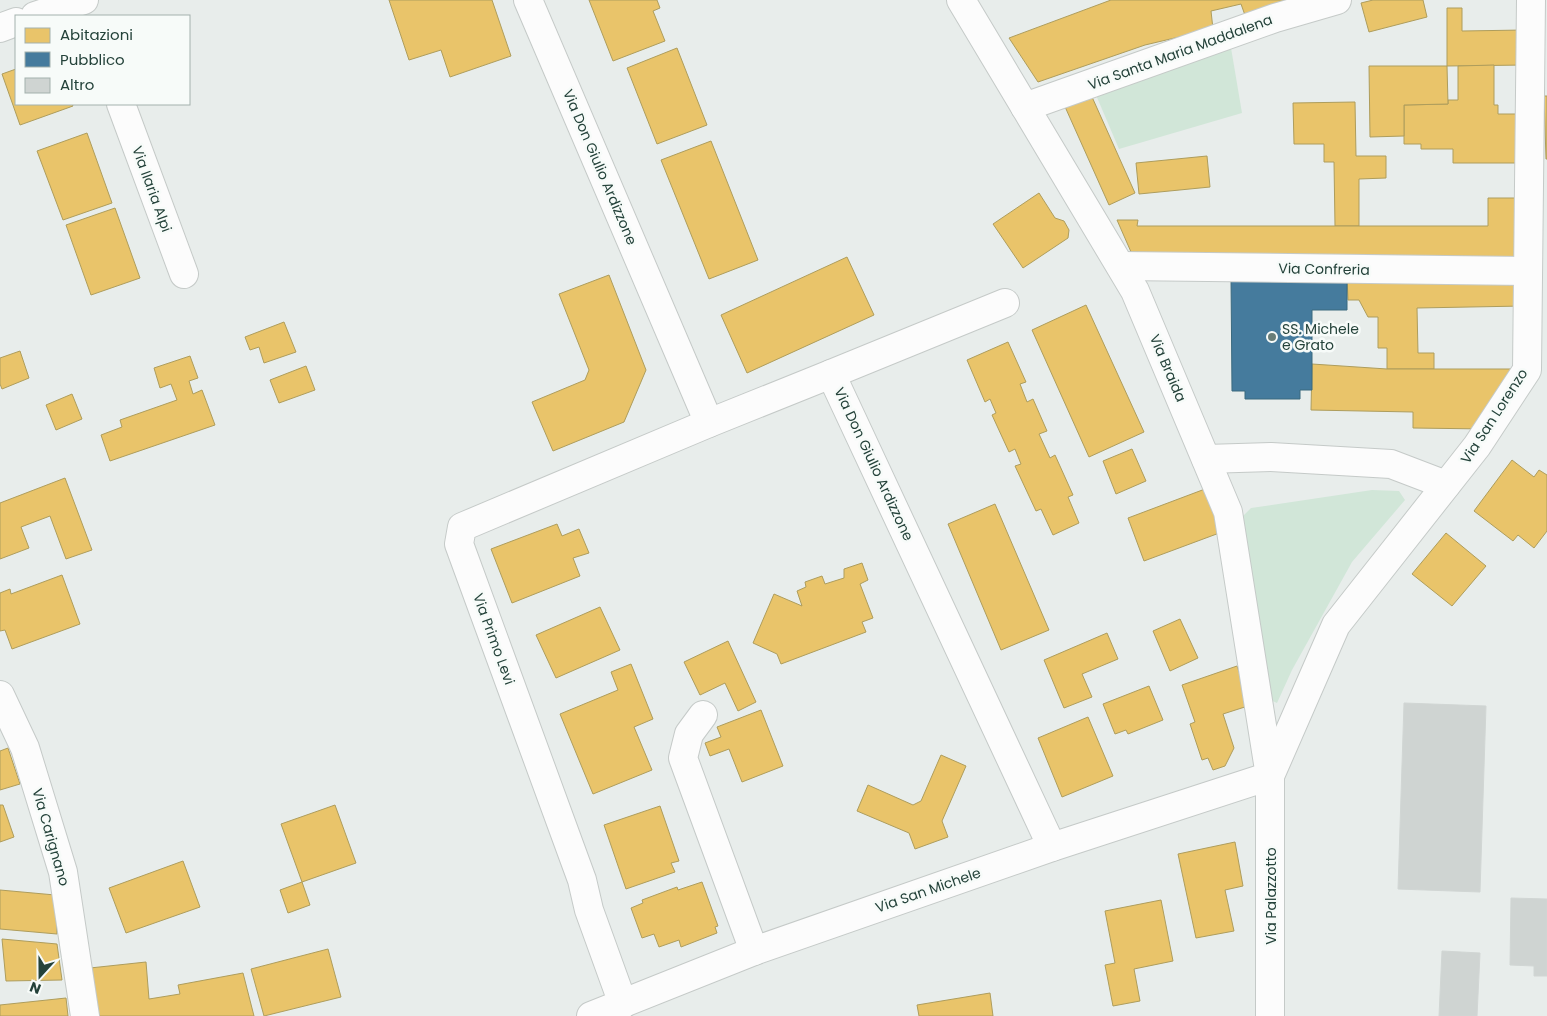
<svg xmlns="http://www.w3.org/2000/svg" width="1547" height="1016" viewBox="0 0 1547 1016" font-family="Poppins,sans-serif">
<rect width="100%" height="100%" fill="#e8edeb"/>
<g fill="#d1e6d8">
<path d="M1230,42L1242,113L1119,149L1093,88Z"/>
<path d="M1372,490L1399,491L1405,500L1352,562L1292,670L1277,703L1264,697L1239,520L1251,508Z"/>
</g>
<g fill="#e9c46a" stroke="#ae9d5c">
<path d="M389,0H492L511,56L450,77L441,50L409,60Z"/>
<path d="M589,0H657L660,8L653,11L665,41L613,61Z"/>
<path d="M1111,0H1309L1246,18L1241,4L1211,11L1213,29L1145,45L1038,82L1009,38Z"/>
<path d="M1373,0H1423L1427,17L1369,32L1361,3Z"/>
<path d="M1447,8H1462V31L1524,30L1525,65L1447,66Z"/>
<path d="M677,48L707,125L657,144L627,68Z"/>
<path d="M1494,65V105H1498V114H1520V163H1453V149H1421V144H1404V105L1448,104V100H1458V66Z"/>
<path d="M1369,66H1447L1448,104L1404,105V136L1370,137Z"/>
<path d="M16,69V104H72L73,106L20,125L2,74Z"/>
<path d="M1088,88L1135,193L1109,205L1062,100Z"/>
<path d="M1544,96H1547V159H1546Z"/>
<path d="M1355,102L1356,156H1386V178L1359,179V226H1335L1334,162H1324V144H1294L1293,103Z"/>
<path d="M87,133L112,203L63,220L37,151Z"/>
<path d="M711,141L758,260L709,279L661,160Z"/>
<path d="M1207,156L1210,187L1139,194L1136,163Z"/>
<path d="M1039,193L1055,218L1064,221L1069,230L1068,238L1023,268L993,224Z"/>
<path d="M1488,198H1522V261H1135L1117,220H1138L1137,226H1488Z"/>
<path d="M115,208L140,278L91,295L66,225Z"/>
<path d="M847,257L874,315L747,373L721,315Z"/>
<path d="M1523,274V306L1417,308L1418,353H1434V369H1387V348H1378V317H1368L1359,300H1348L1347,277Z"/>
<path d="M609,275L646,370L624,422L553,451L532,402L585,380L589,370L559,294Z"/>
<path d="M1086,305L1144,432L1089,457L1032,330Z"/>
<path d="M284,322L296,352L264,363L259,347L250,350L245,337Z"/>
<path d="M1008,342L1026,382L1020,384L1027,402L1033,399L1047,431L1039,434L1050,458L1055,455L1073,495L1068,497L1079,523L1053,535L1041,509L1036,511L1015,466L1021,464L1015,449L1009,452L992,415L996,413L990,399L985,402L967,360Z"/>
<path d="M20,351L29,378L2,389L0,384V358Z"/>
<path d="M190,356L198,378L189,381L193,394L202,390L215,425L110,461L101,435L122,427L120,420L177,400L171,384L160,388L154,368Z"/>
<path d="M1312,364L1387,369H1517L1486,429L1413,428V412L1311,410Z"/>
<path d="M306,366L315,390L279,403L270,380Z"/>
<path d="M72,394L82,419L56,430L46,405Z"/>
<path d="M1132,449L1146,481L1116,494L1103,461Z"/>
<path d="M1512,460L1534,477L1539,470L1547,475V531L1534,548L1518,535L1513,541L1474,511Z"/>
<path d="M65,478L92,550L66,559L50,516L21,527L29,548L0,559V503Z"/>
<path d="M1205,489L1222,532L1144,561L1128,518Z"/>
<path d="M995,504L1049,630L1001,650L948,524Z"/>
<path d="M557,524L562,536L579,529L589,553L573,558L580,576L512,603L491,549Z"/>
<path d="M1446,533L1486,566L1452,606L1412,574Z"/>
<path d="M862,563L868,580L860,584L873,618L862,622L866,632L781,664L777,654L753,643L774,594L802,606L797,591L806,587L805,582L822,576L825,584L844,578V569Z"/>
<path d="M62,575L80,624L12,649L5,630L0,631V593L10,589L11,594Z"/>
<path d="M600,607L620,650L556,678L536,635Z"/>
<path d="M1180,619L1198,658L1170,671L1153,631Z"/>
<path d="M1107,633L1118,659L1082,674L1092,697L1064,708L1044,660Z"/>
<path d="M728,641L756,702L738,711L725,683L700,695L684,662Z"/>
<path d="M631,664L653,719L634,727L652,770L593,794L560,714L618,690L611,672Z"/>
<path d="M1237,666L1251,705L1223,714L1234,748L1225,766L1213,770L1208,758L1202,760L1190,724L1195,722L1182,685Z"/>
<path d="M1149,686L1163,720L1128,734L1126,730L1115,734L1103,704Z"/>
<path d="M761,710L783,766L742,782L729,749L710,756L705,743L721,737L717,727Z"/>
<path d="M1088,717L1113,776L1062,797L1038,738Z"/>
<path d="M8,748L20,784L0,790V751Z"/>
<path d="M941,755L966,766L942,821L948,837L915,849L909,833L857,811L868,785L913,805L921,801Z"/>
<path d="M0,805H3L14,837L0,842Z"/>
<path d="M335,805L356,863L302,882L281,824Z"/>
<path d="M660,806L679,861L671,863L675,872L626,889L604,825Z"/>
<path d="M1235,842L1243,886L1225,890L1234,931L1196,938L1178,854Z"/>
<path d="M183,861L200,907L126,933L109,888Z"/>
<path d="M302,882L310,905L288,913L280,890Z"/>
<path d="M702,882L718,926L715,927L717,933L681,947L679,940L659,947L654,934L642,938L631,908L643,903L642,900L677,887L678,890Z"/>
<path d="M0,890L55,895L57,934L0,929Z"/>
<path d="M1161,900L1173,961L1134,969L1140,1001L1113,1006L1105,965L1115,963L1105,911Z"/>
<path d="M2,939L57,944L62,980L6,981Z"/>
<path d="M328,949L341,997L264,1016L251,969Z"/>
<path d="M146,962L149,999L180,994L178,985L243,973L254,1016H93L90,968Z"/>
<path d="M990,993L993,1016H919L917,1005Z"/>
<path d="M66,998L68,1016H0V1005Z"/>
</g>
<path fill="#457b9d" stroke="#3b6a7f" d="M1231,277H1347V310H1312V390H1300V399H1245V391H1232Z"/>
<g fill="#cfd4d2" stroke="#d1d6d4">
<path d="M1404,703L1486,706L1480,892L1398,889Z"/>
<path d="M1511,898L1547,899V976H1534V966L1510,965Z"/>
<path d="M1442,951L1480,953L1477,1016H1439Z"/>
</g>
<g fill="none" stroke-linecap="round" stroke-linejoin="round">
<g stroke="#c5cac8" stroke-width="30">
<g id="minor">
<path d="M528,0L709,423"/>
<path d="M961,0L1135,291L1228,512L1270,776V1016"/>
<path d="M35,16L84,0"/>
<path d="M0,28L16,22"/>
<path d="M121,104L184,274"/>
<path d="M1025,107L1275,18L1337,0"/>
<path d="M1121,266L1528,271"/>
<path d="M831,374L1005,303"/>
<path d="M1206,459L1271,457L1391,464L1446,485"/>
<path d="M0,695L25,748L63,872L85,1016"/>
<path d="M703,715L689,734L683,758L754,951"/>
<path d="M1270,776L1336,625L1477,446L1527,370L1531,0"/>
<path d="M623,1004L589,910L582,880L459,544L462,527L709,423L831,374L1052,847"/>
<path d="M591,1016L754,951L1052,847L1270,776"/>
</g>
</g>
<use href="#minor" stroke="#fcfcfc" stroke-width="28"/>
</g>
<circle fill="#697e78" stroke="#f7fbf9" stroke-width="2" cx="1272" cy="337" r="5"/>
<g text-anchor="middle" stroke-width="5" stroke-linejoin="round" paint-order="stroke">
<g font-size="14" fill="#24423a" stroke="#f7fbf9">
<text transform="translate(1180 52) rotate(-20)" y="5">Via Santa Maria Maddalena</text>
<text transform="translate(600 167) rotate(67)" y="5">Via Don Giulio Ardizzone</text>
<text transform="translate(152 189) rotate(70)" y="5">Via Ilaria Alpi</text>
<text transform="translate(1324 269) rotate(1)" y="5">Via Confreria</text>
<text transform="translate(1168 368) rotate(67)" y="5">Via Braida</text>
<text transform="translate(1494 416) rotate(-57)" y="5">Via San Lorenzo</text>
<text transform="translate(874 464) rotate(65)" y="5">Via Don Giulio Ardizzone</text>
<text transform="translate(494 639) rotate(70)" y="5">Via Primo Levi</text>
<text transform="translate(51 837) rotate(74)" y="5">Via Carignano</text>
<text transform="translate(928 890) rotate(-19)" y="5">Via San Michele</text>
<text transform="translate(1271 896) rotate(-90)" y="5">Via Palazzotto</text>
</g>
<g font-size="14" fill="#24423a" stroke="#f7fbf9" text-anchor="start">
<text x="1282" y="334">SS. Michele<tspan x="1282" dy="16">e Grato</tspan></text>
</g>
</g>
<rect x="15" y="15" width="175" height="90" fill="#f7fbf9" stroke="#a3b1ad"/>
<rect x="25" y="28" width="25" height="15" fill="#e9c46a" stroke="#a3b1ad"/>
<text x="60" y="40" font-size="15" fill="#24423a">Abitazioni</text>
<rect x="25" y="52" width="25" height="15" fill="#457b9d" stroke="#a3b1ad"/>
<text x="60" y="65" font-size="15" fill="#24423a">Pubblico</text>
<rect x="25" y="78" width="25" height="15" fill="#cfd4d2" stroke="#a3b1ad"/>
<text x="60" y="90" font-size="15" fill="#24423a">Altro</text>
<g transform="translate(40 976) rotate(201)" stroke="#f7fbf9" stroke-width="4" paint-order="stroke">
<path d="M0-4L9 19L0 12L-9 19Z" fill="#24423a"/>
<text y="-8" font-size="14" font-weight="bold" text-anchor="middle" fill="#24423a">N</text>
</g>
</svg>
